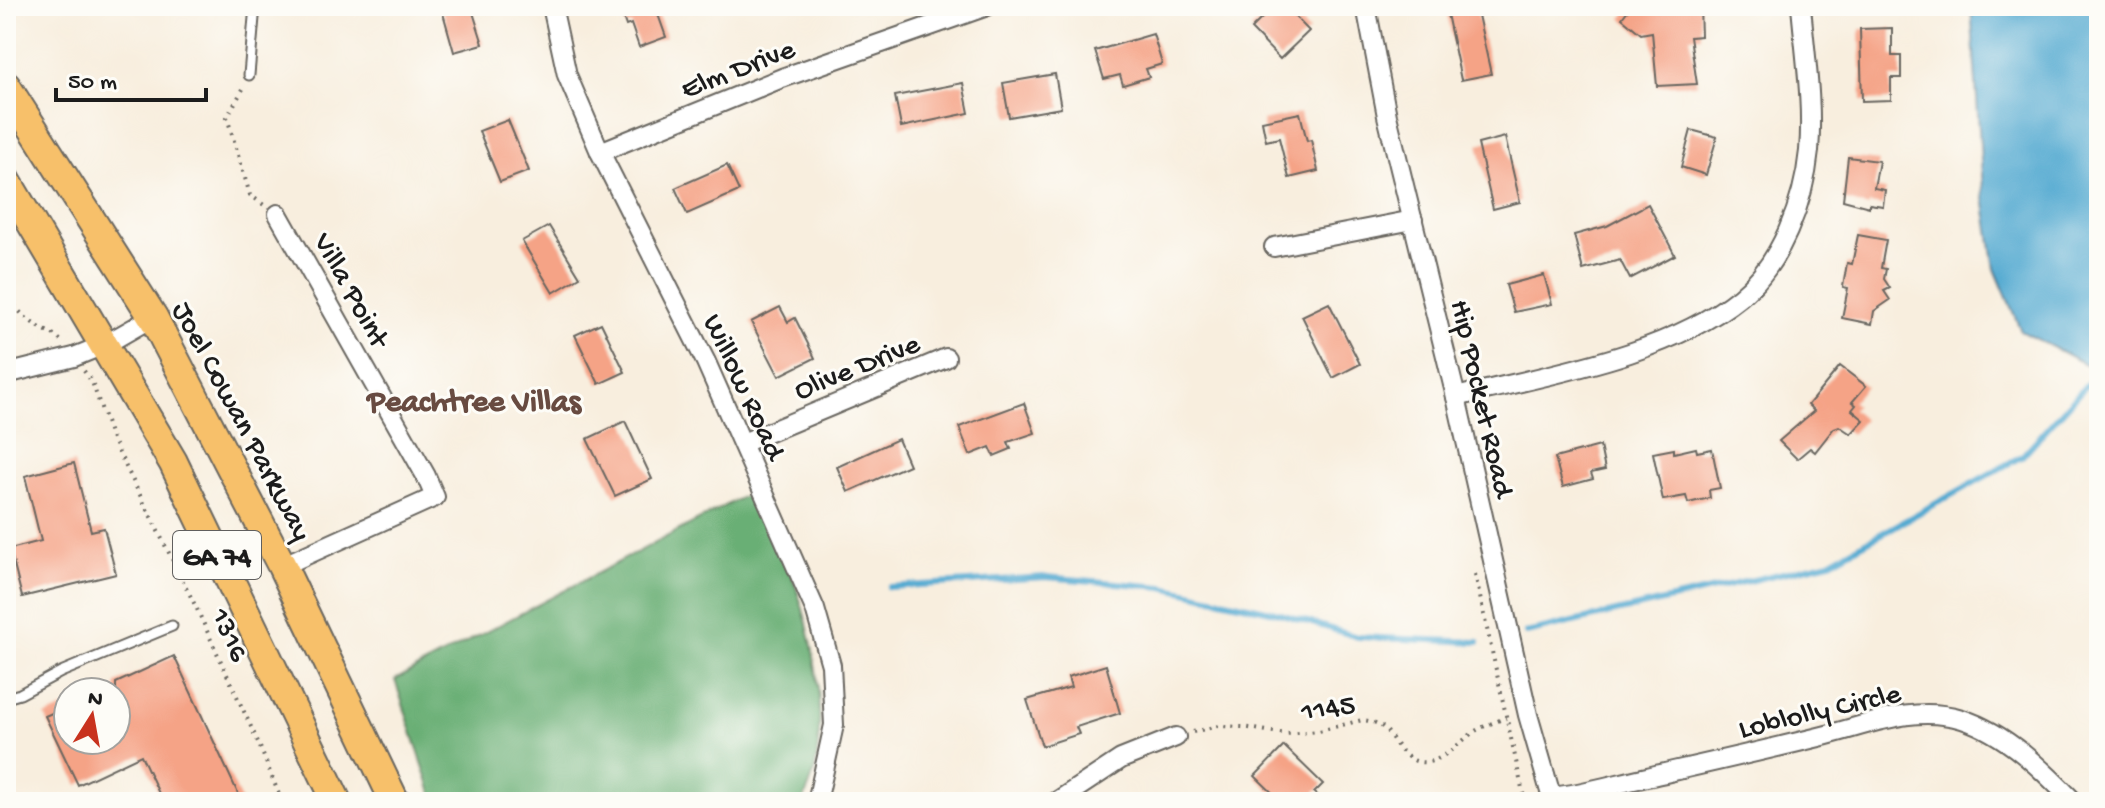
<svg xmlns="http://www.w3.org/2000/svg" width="2105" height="808" viewBox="0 0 2105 808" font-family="'Gochi Hand',sans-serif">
<rect width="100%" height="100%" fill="#fdfcf7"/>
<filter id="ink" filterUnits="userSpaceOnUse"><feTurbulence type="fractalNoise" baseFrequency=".0125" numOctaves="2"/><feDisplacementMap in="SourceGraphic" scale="16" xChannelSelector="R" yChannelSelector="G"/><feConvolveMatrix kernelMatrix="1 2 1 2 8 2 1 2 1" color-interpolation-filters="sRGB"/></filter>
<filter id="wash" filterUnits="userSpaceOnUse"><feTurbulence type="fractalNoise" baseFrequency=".006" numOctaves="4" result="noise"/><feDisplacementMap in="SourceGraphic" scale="32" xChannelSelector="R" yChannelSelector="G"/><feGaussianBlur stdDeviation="1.8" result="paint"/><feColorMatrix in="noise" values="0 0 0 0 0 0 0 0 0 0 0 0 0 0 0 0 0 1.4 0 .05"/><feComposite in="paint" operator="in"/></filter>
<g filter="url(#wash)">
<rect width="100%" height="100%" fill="#f8eede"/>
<path fill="#69af74" stroke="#426648" stroke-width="2" d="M755,490C797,575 832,671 815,767C813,779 807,791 803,802H435L395,680Z"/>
<path fill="#55aad1" stroke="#386376" stroke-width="2" d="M1971,6H2099V371L2021,331L1995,269L1983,191Z"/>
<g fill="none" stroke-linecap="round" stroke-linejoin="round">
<g stroke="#55aad1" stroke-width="6">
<path d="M889,587L1046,577L1163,587L1275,612L1358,637L1478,642"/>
<path d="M1526,633L1830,562L2022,456L2099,371"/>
</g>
</g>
<g id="blocks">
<g fill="#f5a386">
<path d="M441,6H471L483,44L454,52Z"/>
<path d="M619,6H655L666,37L639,47L631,24L626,26Z"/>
<path d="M1274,6H1285L1309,31L1280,59L1251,29Z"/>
<path d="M1462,6H1476L1491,74L1461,80L1446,9Z"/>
<path d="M1631,6H1700L1701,36L1690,37L1697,84L1657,86L1652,32L1641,34L1622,18Z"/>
<path d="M1892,28V56H1901V78H1891V100L1862,101L1860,29Z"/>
<path d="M1153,34L1162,64L1146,69L1149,77L1123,85L1120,75L1104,79L1095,51Z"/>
<path d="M1055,74L1061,108L1009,117L1003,83Z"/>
<path d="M963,83L969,113L901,127L895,96Z"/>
<path d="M1300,113L1307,141L1311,140L1318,171L1289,178L1279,138L1266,141L1262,121Z"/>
<path d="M508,120L529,171L500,182L479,131Z"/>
<path d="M1691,130L1717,137L1706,175L1681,167Z"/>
<path d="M1505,137L1520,202L1493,209L1478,144Z"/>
<path d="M1848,157L1879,161L1874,188L1885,190L1883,206L1869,204V207L1843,200Z"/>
<path d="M727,165L739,191L687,214L675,188Z"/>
<path d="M1648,204L1675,255L1630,279L1620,260L1583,270L1574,235L1607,226Z"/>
<path d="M549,226L580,277L553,293L522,241Z"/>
<path d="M1858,235L1886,240L1881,268L1886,269L1884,279L1890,288L1884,291L1890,300L1874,311L1872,324L1842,318L1848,288L1843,287L1847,263L1852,264Z"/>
<path d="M1544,275L1552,304L1514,312L1506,285Z"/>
<path d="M1329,303L1360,364L1333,378L1302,316Z"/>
<path d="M780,307L788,322L795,318L815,358L779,376L751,322Z"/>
<path d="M601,323L625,372L599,384L575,335Z"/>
<path d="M1840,366L1866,386L1852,402L1856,405L1852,410L1864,420L1851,434L1839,426L1834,428L1815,452L1810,448L1797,459L1779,441L1814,411L1808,405Z"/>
<path d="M1024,403L1035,433L1008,442L1011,449L994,456L990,447L970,455L959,427Z"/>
<path d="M625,421L652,479L615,496L587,439Z"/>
<path d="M898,439L909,465L848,492L837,467Z"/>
<path d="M1600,446L1605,470L1591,473L1593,479L1563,487L1555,458Z"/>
<path d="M1696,448L1697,452L1712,449L1720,488L1709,490L1710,498L1688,503L1686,496L1663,500L1653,453L1674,449V453Z"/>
<path d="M74,463L91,531L104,528L116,574L22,597L10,549L41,541L25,476Z"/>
<path d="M174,656L242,802H163L141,755L78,785L45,716L68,706V740H116V683Z"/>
<path d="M1106,665L1120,713L1076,727L1079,734L1042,746L1027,700L1071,687L1068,677Z"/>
<path d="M1284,746L1323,784L1314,793L1324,802H1282L1255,776Z"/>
</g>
</g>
</g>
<g filter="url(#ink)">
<use href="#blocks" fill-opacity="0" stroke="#696660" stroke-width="2"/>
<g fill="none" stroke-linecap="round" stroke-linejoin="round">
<g stroke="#696660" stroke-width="13">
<g id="service">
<path d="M249,75L255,6"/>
<path d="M6,698L20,694L61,672L172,626"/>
</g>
</g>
<g stroke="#696660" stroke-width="22">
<g id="minor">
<path d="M552,6L567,75L600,152L706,362L815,609L831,665L834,725L817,802"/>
<path d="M1366,6L1387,116L1456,397L1528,715L1553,802"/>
<path d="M600,152L782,78L987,6"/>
<path d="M278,214L426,476L435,497L282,566"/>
<path d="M1274,247L1413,220"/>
<path d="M6,374L74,357L106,344L153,317"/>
<path d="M1456,397C1546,375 1667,356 1740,297C1781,264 1804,202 1809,151C1813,104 1805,53 1801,6"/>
<path d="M743,443L946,358"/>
<path d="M1551,797C1583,794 1615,784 1647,777C1704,764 1762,751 1819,737C1866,726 1913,704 1962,719C2006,733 2043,770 2074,802"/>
<path d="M1056,802L1121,759L1176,737"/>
</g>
</g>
<g stroke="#696660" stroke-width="32">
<g id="primary">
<path d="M6,86L153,317L282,566L395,802"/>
<path d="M6,180L173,462L337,802"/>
</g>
</g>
<g stroke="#696660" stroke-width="4" stroke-dasharray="2 6" stroke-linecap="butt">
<path d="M243,89L227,117L250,195L264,205"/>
<path d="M6,292C13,306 25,319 39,327C49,333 54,333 62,342"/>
<path d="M84,371L92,382L112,439L196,607L258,742L282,802"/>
<path d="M1475,574L1525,802"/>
<path d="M1193,732L1218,726L1243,727L1286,734L1319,731L1362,720C1393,723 1388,742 1408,757C1434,775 1456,743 1477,730C1486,725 1497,721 1506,718"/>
</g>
<use href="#service" stroke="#fff" stroke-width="9"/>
<use href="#minor" stroke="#fff" stroke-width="18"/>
<use href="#primary" stroke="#f7c06b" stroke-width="28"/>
</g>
</g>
<g text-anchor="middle" stroke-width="6" stroke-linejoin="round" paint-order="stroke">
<rect fill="#fdfcf7" stroke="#605f5e" stroke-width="2" x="173" y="531" width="88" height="48" rx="6"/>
<g font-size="28" font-weight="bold" fill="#1c1c1c">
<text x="217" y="565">GA 74</text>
</g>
<g font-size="30" fill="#1c1c1c" stroke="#fdfcf7">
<text transform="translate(737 67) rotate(-21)" y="10">Elm Drive</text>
<text transform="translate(353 289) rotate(61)" y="10">Villa Point</text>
<text transform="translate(856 365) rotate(-22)" y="10">Olive Drive</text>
<text transform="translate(746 386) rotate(65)" y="10">Willow Road</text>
<text transform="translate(1484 398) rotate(77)" y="10">Hip Pocket Road</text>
<text transform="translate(244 420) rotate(62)" y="10">Joel Cowan Parkway</text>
<text transform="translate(232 634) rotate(66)" y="10">1316</text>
<text transform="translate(1328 706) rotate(-8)" y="10">1145</text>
<text transform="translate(1819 709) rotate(-13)" y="10">Loblolly Circle</text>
</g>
<g font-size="32" font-weight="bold" fill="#684b41" stroke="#fdfcf7">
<text x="474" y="410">Peachtree Villas</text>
</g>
</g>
<rect width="2105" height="808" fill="none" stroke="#fdfcf7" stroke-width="32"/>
<g transform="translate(92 716) rotate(11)"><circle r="38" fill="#fdfcf7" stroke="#a3a29f" stroke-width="2"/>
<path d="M0-6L14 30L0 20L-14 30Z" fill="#c8321e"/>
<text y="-12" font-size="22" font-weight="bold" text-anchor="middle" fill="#1c1c1c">N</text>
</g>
<path d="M56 88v12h150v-12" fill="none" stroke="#1c1c1c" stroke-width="4"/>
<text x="68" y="88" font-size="24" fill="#1c1c1c" stroke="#fdfcf7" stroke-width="6" paint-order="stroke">50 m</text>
</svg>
